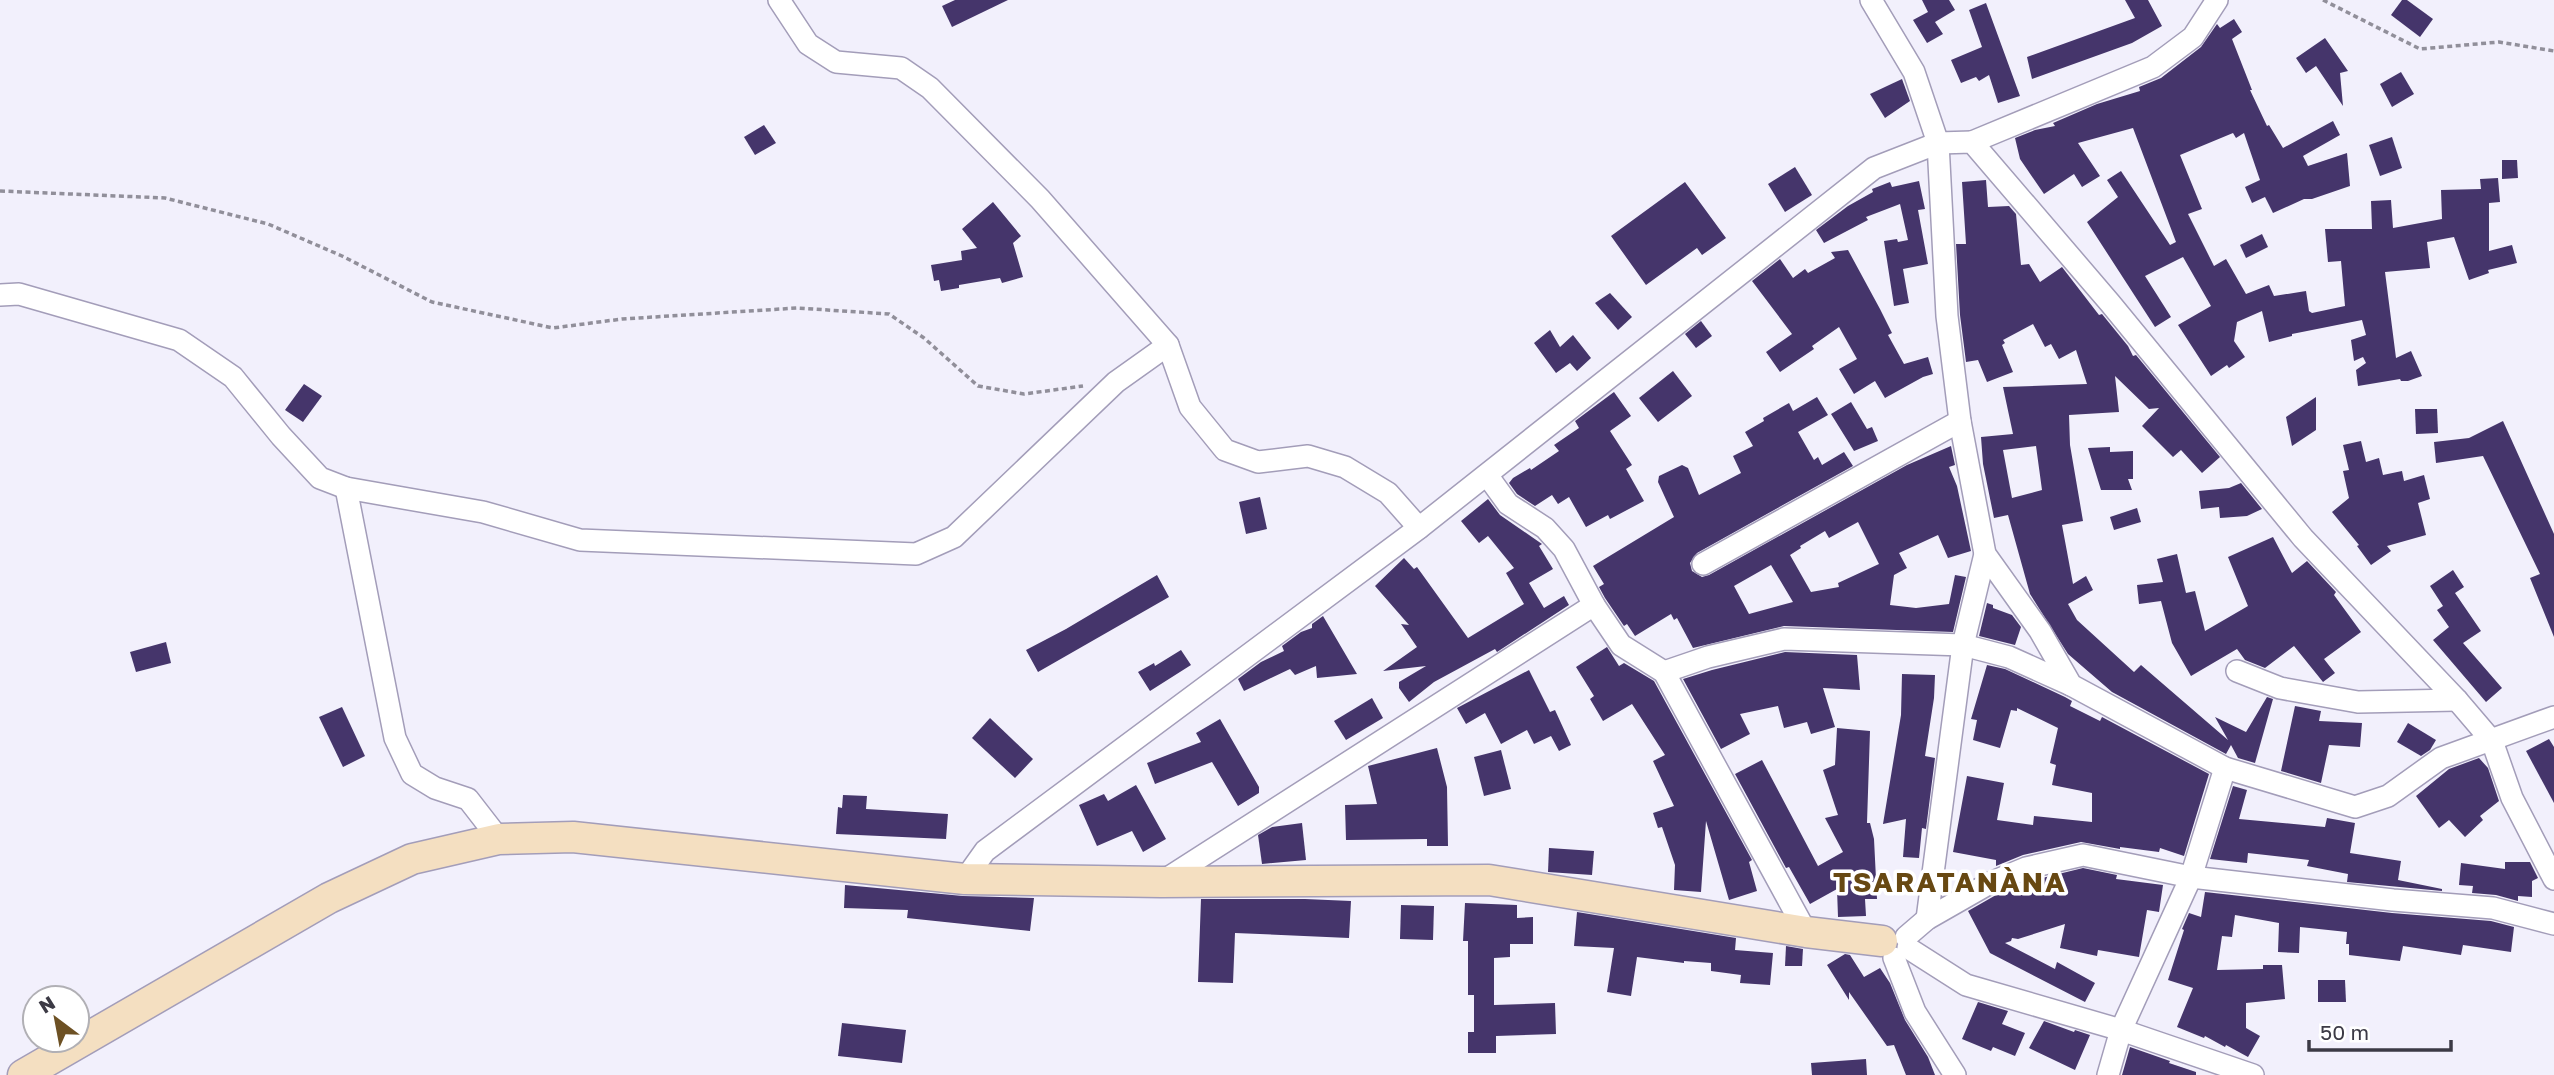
<svg xmlns="http://www.w3.org/2000/svg" width="2554" height="1075" viewBox="0 0 2554 1075" font-family="'Golos Text',sans-serif">
<rect width="100%" height="100%" fill="#f2f0fc"/>
<g fill="#45356b" fill-rule="evenodd">
<path d="M955,0H1008L952,27L942,6Z"/>
<path d="M1922,0H1949L1955,10L1935,22L1943,34L1927,43L1913,20L1928,12Z"/>
<path d="M2125,0H2148L2162,26L2132,43L2032,79L2027,57L2135,18Z"/>
<path d="M2402,0H2407L2433,19L2420,37L2391,15Z"/>
<path d="M1986,3L2020,96L1998,103L1989,75L1979,81L1976,77L1961,83L1951,60L1982,47L1969,10Z"/>
<path d="M2234,19L2242,32L2232,39L2252,90H2250L2267,126L2269,125L2283,148L2333,121L2340,135L2303,156L2308,166L2347,153L2350,186L2312,199H2304L2273,213L2265,197L2252,203L2245,187L2260,180L2244,133L2236,138L2233,133L2180,155L2202,209L2188,214L2214,266L2226,259L2246,294L2269,285L2274,296L2306,291L2309,311L2312,313L2345,306L2341,261L2328,262L2325,229H2372L2371,201L2391,200L2393,228L2442,219L2441,190L2481,189L2480,179L2498,178L2500,202L2489,203V251L2512,245L2517,263L2488,270L2489,273L2469,280L2454,237L2427,242L2430,268L2385,272L2396,358L2411,351L2422,376L2408,381H2401L2400,379L2358,386L2356,370L2366,363L2363,357L2354,361L2351,340L2366,335L2362,320L2292,334V336L2269,342L2262,311L2237,322L2234,341L2245,357L2229,368L2227,365L2211,376L2178,325L2211,306L2183,257L2145,276L2171,317L2155,327L2087,222L2118,197L2107,180L2121,171L2170,245L2176,242L2133,128L2078,143L2100,176L2082,187L2074,174L2044,194L2020,159L2015,138L2035,130L2055,126L2053,123L2097,104L2140,91L2139,87L2161,78L2201,47L2217,24L2220,28Z"/>
<path d="M2325,38L2348,71L2340,73L2343,106L2316,66L2306,73L2296,58Z"/>
<path d="M2401,72L2414,94L2392,107L2380,84Z"/>
<path d="M1902,79L1910,101L1885,118L1870,94Z"/>
<path d="M764,125L776,143L755,155L744,137Z"/>
<path d="M2392,137L2402,168L2380,176L2369,145Z"/>
<path d="M2502,160H2517L2518,178L2502,179Z"/>
<path d="M1795,167L1812,195L1785,212L1768,184Z"/>
<path d="M1986,180L1988,207L2009,206L2016,214L2021,265L2029,264L2040,282L2062,267L2099,315L2102,314L2128,346L2133,356L2136,355L2220,457L2202,473L2181,450L2173,457L2142,426L2159,408L2149,409L2115,376L2119,412L2069,415L2070,445L2083,521L2062,525L2073,584L2086,576L2093,590L2068,604L2077,620L2134,672L2141,665L2228,740L2215,717L2246,732L2267,697L2273,699L2255,763L2238,758L2231,745L2226,754L2112,692L2068,654L2030,594L2008,515L1994,518L1983,464L1981,437L2013,434L2003,387L2087,384L2076,350L2059,359L2051,344L2045,347L2033,324L2003,340L2005,343L2002,345L2013,372L1987,382L1978,360L1966,362L1960,315L1956,244H1966L1962,182ZM2036,446L2042,490L2012,498L2003,450Z"/>
<path d="M1919,181L1925,209L1918,210L1928,264L1903,269L1909,303L1894,306L1884,241L1897,239L1898,242L1908,240L1900,204L1866,217L1868,220L1824,243L1816,230L1848,206L1873,192L1872,189L1890,182L1892,187Z"/>
<path d="M1685,182L1726,238L1702,255L1697,248L1646,285L1611,236Z"/>
<path d="M993,202L1021,236L1013,243L1023,277L1002,283L1000,278L959,285V288L941,291L939,280L934,281L931,265L962,260L961,251L977,248L962,229Z"/>
<path d="M2262,234L2268,247L2246,258L2240,245Z"/>
<path d="M1848,250L1880,309L1892,333L1888,335L1904,364L1928,357L1933,374L1923,377L1885,398L1875,381L1854,394L1839,369L1857,359L1839,327L1812,346L1814,349L1780,372L1766,352L1792,334L1752,281L1780,259L1793,278L1805,269L1808,273L1835,258L1831,252Z"/>
<path d="M1610,293L1632,317L1618,330L1595,303Z"/>
<path d="M1701,321L1712,336L1696,348L1685,334Z"/>
<path d="M1550,330L1560,347L1573,335L1591,358L1577,371L1570,363L1556,373L1534,343Z"/>
<path d="M1673,371L1692,396L1658,422L1639,398Z"/>
<path d="M304,384L322,396L303,422L285,410Z"/>
<path d="M1614,392L1631,416L1610,431L1632,465L1626,469L1644,501L1610,519L1608,515L1586,527L1569,497L1558,504L1552,495L1535,506L1517,494L1509,483L1513,478L1530,468L1531,470L1559,451L1554,445L1579,428L1575,421Z"/>
<path d="M1817,397L1828,415L1798,432L1814,460L1818,457L1822,465L1844,452L1853,466L1697,553L1690,563L1692,571L1702,577L1709,575L1907,465L1951,446L1955,465L1949,467L1957,486L1971,551L1948,558L1938,535L1899,553L1907,568L1894,575L1890,605L1916,608L1949,604L1955,575L1966,577L1953,632L1784,626L1693,648L1677,618L1674,620L1671,614L1635,636L1627,624L1624,626L1605,598L1599,587L1604,584L1593,566L1674,517L1658,482L1659,476L1682,465L1688,468L1699,495L1741,473L1733,456L1753,446L1745,432L1764,421L1763,418L1789,403L1793,411ZM1858,522L1879,564L1838,583L1839,587L1811,592L1790,555L1801,548L1800,546L1825,531L1829,538ZM1771,565L1793,602L1749,614L1734,586Z"/>
<path d="M2316,397V430L2292,446L2286,417Z"/>
<path d="M1851,402L1867,429L1872,427L1878,441L1854,451L1831,414Z"/>
<path d="M2415,409H2437L2438,433L2416,434Z"/>
<path d="M2503,421L2554,534V637L2530,578L2540,574L2483,456L2436,463L2434,442L2469,438Z"/>
<path d="M2361,441L2366,462L2379,458L2383,475L2402,471L2404,481L2424,475L2430,499L2418,503L2426,535L2387,546L2391,551L2371,565L2357,546L2359,545L2332,512L2349,498L2343,471L2349,470L2343,445Z"/>
<path d="M2110,447V452L2133,451V479H2128L2132,490H2101L2088,448Z"/>
<path d="M2241,483L2262,509L2247,516L2220,518L2219,507L2201,509L2199,491L2229,488Z"/>
<path d="M1260,497L1267,529L1246,534L1239,502Z"/>
<path d="M1488,499L1500,515L1542,544L1539,546L1553,569L1529,583L1544,608L1564,596L1569,605L1497,652L1495,649L1434,682L1409,702L1399,688V682L1426,666L1383,671L1417,647L1401,624L1409,625L1375,586L1404,558L1414,569L1417,567L1468,638L1524,604L1506,573L1514,568L1488,536L1479,543L1461,521Z"/>
<path d="M2137,508L2141,522L2114,530L2110,517Z"/>
<path d="M2273,537L2292,573L2307,561L2336,592L2334,595L2361,632L2324,659L2335,673L2323,682L2294,646L2265,668L2245,660L2237,649L2191,676L2172,643L2161,601L2139,604L2137,585L2163,582L2157,559L2177,554L2186,593L2195,591L2205,631L2248,606L2228,557Z"/>
<path d="M2453,570L2464,587L2455,593L2481,631L2463,643L2502,688L2486,702L2433,640L2449,627L2437,610L2443,606L2430,586Z"/>
<path d="M1157,575L1169,597L1038,672L1026,650L1066,629Z"/>
<path d="M1987,603L1993,605V608L2012,615L2021,627L2015,645L1979,636Z"/>
<path d="M1323,616L1357,674L1317,678L1316,666L1295,675L1290,669L1244,691L1238,679L1261,662L1284,651L1282,646L1301,632L1312,628V624Z"/>
<path d="M166,642L171,663L136,672L130,652Z"/>
<path d="M1607,647L1619,666L1624,663L1654,681L1752,860L1749,862L1757,891L1729,900L1706,821L1701,892L1674,890L1675,865L1662,827L1658,828L1653,813L1674,806L1653,761L1665,755L1632,704L1603,721L1590,699L1594,696L1576,667Z"/>
<path d="M1181,650L1191,665L1150,691L1138,672L1154,663L1155,666Z"/>
<path d="M1785,652L1857,655L1860,690L1823,688L1835,727L1811,734L1807,722L1784,728L1778,706L1740,714L1750,734L1721,749L1683,679L1712,670Z"/>
<path d="M1987,665L2005,669L2065,697L2072,701L2070,706L2100,721L2102,717L2209,774L2184,856L2160,848L2159,852L2120,847V849L2081,842L2023,855L1996,866V860L1953,852L1967,776L2004,783L1997,820L2033,825L2034,816L2092,822V793L2052,785L2056,765L2050,763L2058,728L2017,708V711L2011,710L2000,748L1973,740L1977,720L1971,719Z"/>
<path d="M1529,670L1550,712L1555,710L1571,745L1559,751L1551,736L1534,744L1527,730L1501,744L1485,713L1466,724L1457,708Z"/>
<path d="M1902,674L1935,675L1934,698L1925,756L1935,758L1926,829L1922,828L1919,858L1903,857L1906,819L1883,824L1901,715Z"/>
<path d="M1372,698L1383,718L1346,740L1334,721Z"/>
<path d="M2295,706L2321,711L2319,721L2362,723L2360,747L2329,745L2321,783L2281,771Z"/>
<path d="M342,707L365,756L343,767L319,717Z"/>
<path d="M990,718L1033,759L1015,778L972,738Z"/>
<path d="M1220,719L1259,787V793L1238,806L1212,762L1155,784L1147,763L1201,742L1196,733Z"/>
<path d="M2408,723L2436,740L2430,750L2421,756L2397,742Z"/>
<path d="M1837,728L1870,731L1867,823H1870L1874,839L1877,899H1865L1866,916L1838,917L1837,889L1810,904L1789,867L1786,868L1735,774L1762,760L1818,866L1843,852L1825,818L1838,815L1823,770L1835,765Z"/>
<path d="M2549,739L2554,747V803L2526,751Z"/>
<path d="M1437,748L1447,787L1448,846H1427V839L1346,840L1345,805L1377,804L1368,766Z"/>
<path d="M1501,750L1511,789L1484,796L1474,757Z"/>
<path d="M2479,758L2488,768L2499,801L2480,816L2483,820L2465,837L2449,820L2439,828L2416,796L2449,769Z"/>
<path d="M1136,785L1166,839L1143,852L1132,831L1097,846L1079,805L1104,794L1108,801Z"/>
<path d="M2233,786L2247,790L2239,819L2325,827L2327,818L2355,823L2350,853L2401,861L2398,880L2442,889V891L2347,882L2348,874L2307,866L2309,860L2248,853L2247,863L2210,859Z"/>
<path d="M843,795L867,796L866,809L948,814L946,839L836,834L838,807L842,808Z"/>
<path d="M1302,823L1306,860L1262,864L1258,835L1272,827Z"/>
<path d="M1549,848L1594,851L1592,875L1548,872Z"/>
<path d="M2505,862H2530L2538,878L2532,881V897L2518,896V901L2496,895L2472,893L2473,886L2459,885L2461,863L2505,869Z"/>
<path d="M2083,868L2117,875L2116,879L2163,885L2159,912L2147,910L2139,957L2098,950L2097,956L2060,948L2065,924L2018,939L2012,938L2011,941L2005,943L2055,969L2057,962L2095,983L2085,1002L1990,953L1968,911L1996,895L2030,881Z"/>
<path d="M845,885L963,896L1034,898L1030,931L907,918L908,910L844,908Z"/>
<path d="M2205,892L2392,913L2491,921L2514,927L2511,952L2463,945L2461,955L2403,946L2400,961L2349,955V944H2346L2347,932L2300,927L2299,953L2278,952L2279,923L2235,915L2232,937L2222,936L2217,970L2263,969V965H2282L2285,999L2246,1003V1028L2260,1036L2248,1057L2226,1045L2225,1047L2205,1036L2204,1038L2177,1027L2193,988L2168,980L2184,930L2182,929L2189,913L2201,917Z"/>
<path d="M1201,899H1305L1351,901L1349,938L1235,933L1233,983L1198,982Z"/>
<path d="M1465,903L1517,905V918L1533,917V944H1510V957L1494,958V1005L1555,1003L1556,1034L1496,1036V1053H1468V1032H1474V995H1468V941H1463Z"/>
<path d="M1401,905L1434,906L1433,940L1400,939Z"/>
<path d="M1577,912L1736,938L1735,950L1773,953L1770,985L1740,983L1741,975L1711,971V963L1684,961V963L1637,957L1631,996L1607,992L1614,948L1574,946Z"/>
<path d="M1786,946L1803,949L1802,966H1785Z"/>
<path d="M1845,954L1850,955L1864,977L1880,968L1890,983L1905,1020L1928,1057L1935,1075H1906L1894,1045L1887,1046L1849,992V1000L1827,965Z"/>
<path d="M2318,980H2345L2346,1002H2318Z"/>
<path d="M1978,1002L2008,1011L2002,1024L2025,1033L2015,1056L1993,1047L1991,1051L1962,1039Z"/>
<path d="M2044,1021L2074,1032L2075,1030L2090,1035L2075,1070L2029,1048Z"/>
<path d="M842,1023L906,1030L902,1063L838,1056Z"/>
<path d="M2130,1047L2170,1061L2169,1063L2196,1072V1075H2122Z"/>
<path d="M1866,1059L1867,1075H1812L1811,1063Z"/>
</g>
<g fill="none" stroke-linecap="round" stroke-linejoin="round">
<g stroke="#a39db9" stroke-width="24">
<g id="street">
<path d="M779,0L808,44L836,62L901,68L930,88L1040,199L1168,345L1190,407L1225,450L1258,462L1308,456L1345,467L1388,493L1419,528"/>
<path d="M1871,0L1914,72L1938,143L1947,316L1960,421L1985,554L2040,631L2071,685L2225,768L2355,807L2388,796L2441,758L2554,717"/>
<path d="M1972,142L2153,67L2193,37L2217,0"/>
<path d="M0,295L19,294L179,340L233,377L281,436L320,478L346,488L483,512L580,540L916,554L954,537L1116,382L1168,345"/>
<path d="M1487,475L1508,504L1545,528L1564,549L1594,605L1621,645L1664,672L1806,932"/>
<path d="M346,488L395,738L412,774L435,788L468,799L499,839"/>
<path d="M1703,564L1960,421"/>
<path d="M2237,671L2280,688L2358,702L2457,700"/>
<path d="M1664,672L1708,657L1784,639L1963,645L2009,657L2071,685"/>
<path d="M965,879L985,851L1419,528L1874,168L1938,143L1972,142L2110,303L2303,538L2457,700L2492,741L2512,798L2554,879"/>
<path d="M1163,881L1594,605"/>
<path d="M1927,919L1963,645L1985,554"/>
<path d="M1906,937L1927,919L1990,883L2026,868L2083,855L2191,877L2393,900L2493,908L2554,924"/>
<path d="M1908,948L1966,985L2121,1030L2253,1075"/>
<path d="M1894,958L1915,1012L1955,1075"/>
<path d="M2108,1075L2121,1030L2191,877L2225,768"/>
</g>
</g>
<g stroke="#a39db9" stroke-width="33">
<path id="secondary" d="M23,1075L329,898L412,859L499,839L573,837L965,879L1161,882L1489,880L1806,932L1882,941"/>
</g>
<g stroke="#918f9a" stroke-width="3.5" stroke-dasharray="5 3.5" stroke-linecap="butt">
<path d="M2323,0L2420,49L2499,42L2554,51"/>
<path d="M0,191L165,198L268,224L342,256L432,302L553,328L622,319L797,308L889,314L924,338L978,386L1024,394L1083,386"/>
</g>
<use href="#street" stroke="#fff" stroke-width="21"/>
<use href="#secondary" stroke="#f4dfc1" stroke-width="30"/>
</g>
<g text-anchor="middle" stroke-width="7" stroke-linejoin="round" paint-order="stroke">
<g font-size="28" font-weight="bold" letter-spacing="2" fill="#674812" stroke="#fff">
<text x="1950" y="892">TSARATANÀNA</text>
</g>
</g>
<g transform="translate(56 1019) rotate(328)"><circle r="33" fill="#ffffff" stroke="#b1b0b5" stroke-width="2"/>
<path d="M0-5L12 26L0 18L-12 26Z" fill="#6d5124"/>
<text y="-10" font-size="19" font-weight="bold" text-anchor="middle" fill="#3c3a45">N</text>
</g>
<path d="M2309 1040v10h142v-10" fill="none" stroke="#3c3a45" stroke-width="3.5"/>
<text x="2320" y="1040" font-size="21" fill="#3c3a45" stroke="#ffffff" stroke-width="5" paint-order="stroke">50 m</text>
</svg>
